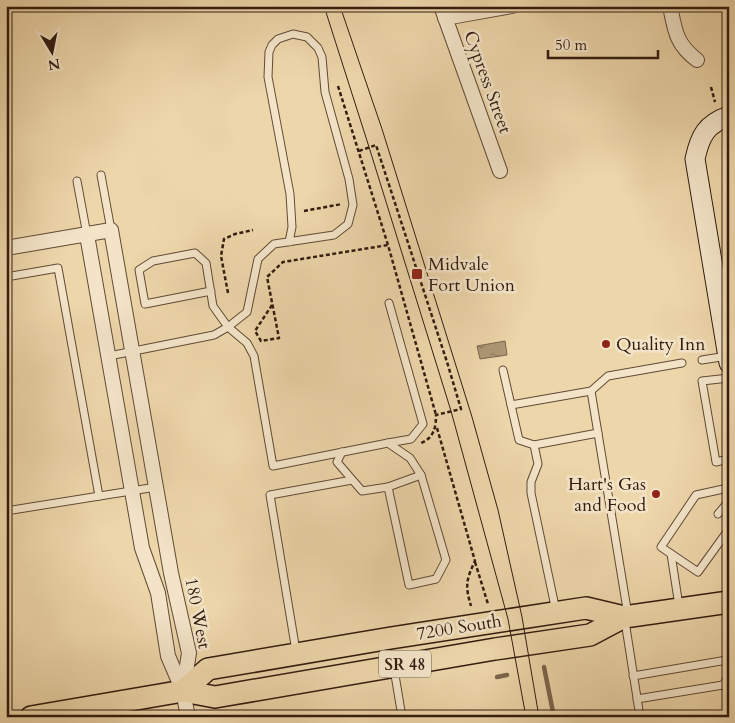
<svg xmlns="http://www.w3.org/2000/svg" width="735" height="723" viewBox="0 0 735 723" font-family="Cardo,serif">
<defs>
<pattern id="water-ripples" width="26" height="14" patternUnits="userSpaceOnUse" patternTransform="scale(1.25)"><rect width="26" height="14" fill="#ad9775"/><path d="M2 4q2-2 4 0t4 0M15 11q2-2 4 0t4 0" fill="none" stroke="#8d7a5e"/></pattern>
</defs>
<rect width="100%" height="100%" fill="#edd6aa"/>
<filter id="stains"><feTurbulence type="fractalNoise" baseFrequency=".004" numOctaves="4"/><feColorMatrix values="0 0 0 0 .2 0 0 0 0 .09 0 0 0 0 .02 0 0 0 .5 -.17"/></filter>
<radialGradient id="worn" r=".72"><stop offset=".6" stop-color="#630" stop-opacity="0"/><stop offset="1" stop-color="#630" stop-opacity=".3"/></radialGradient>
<path fill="url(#water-ripples)" stroke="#7c664c" d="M505,341L507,355L480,359L477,346Z"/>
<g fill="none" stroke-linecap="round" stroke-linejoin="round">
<g stroke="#7c664c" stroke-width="4.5">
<path d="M544,667L554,717"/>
<path d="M497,677L507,675"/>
</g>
<g stroke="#614a36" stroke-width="9">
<g id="lane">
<path d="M101,175L111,230"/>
<path d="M77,181L87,235"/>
<path d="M6,277L58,268L99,496"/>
<path d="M211,291L145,304L139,270L153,261L195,253L206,263L213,306L228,327L247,343L254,356L273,466L388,443L411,439L423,424L389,303"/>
<path d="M109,356L214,335L228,327L247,312L258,259L274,244L334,235L348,224L353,205L349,179L325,92L322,57L318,48L307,37L293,34L278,39L272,45L269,52L268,77L290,194L292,227L289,242"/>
<path d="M702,360L727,356"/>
<path d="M503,370L511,405L591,391L608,376L682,363"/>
<path d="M729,378L702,381L716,462L729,459"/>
<path d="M591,391L628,615"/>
<path d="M511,405L519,440L534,445L538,464L531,482V493L556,611"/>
<path d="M534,445L598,433"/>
<path d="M342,452L337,462L362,491L388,487L409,585L436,579L446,560L421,475L410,458L388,443"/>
<path d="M388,487L421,475"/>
<path d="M728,488L696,495L661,547L698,572L729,529"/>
<path d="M6,511L156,487"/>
<path d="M718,514L729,501"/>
<path d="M671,554L679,606"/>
<path d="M625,621L640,717"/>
<path d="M296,651L270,495L352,480"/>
<path d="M394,669L402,717"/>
<path d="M633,676L727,660L729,661"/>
<path d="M637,699L723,685L729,676"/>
</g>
</g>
<g stroke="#614a36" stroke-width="16">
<g id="street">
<path d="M441,6L500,171"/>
<path d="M670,6C675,31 676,44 697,60"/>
<path d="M445,18L512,6"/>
<path d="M87,235L142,548L158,593L168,656L183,691L188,717"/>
<path d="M6,248L111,230L171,573L189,653L183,691"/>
</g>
</g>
<g stroke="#321c0f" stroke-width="21">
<path id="secondary" d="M729,116C706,124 700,136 695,159L729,363"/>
</g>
<g stroke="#321c0f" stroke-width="24">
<g id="primary">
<path d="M183,691L208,669L391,638L586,608L624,617"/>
<path d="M31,717L183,691L215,697L495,649L590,635L624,617L729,602"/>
</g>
</g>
<g stroke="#321c0f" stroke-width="2.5" stroke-dasharray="4 2.5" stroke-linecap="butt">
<path d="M338,86L388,245L436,415"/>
<path d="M711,87L715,102"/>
<path d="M359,151L376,145L447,362L461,409L436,415C436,427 434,438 421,443"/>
<path d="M304,211L342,204"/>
<path d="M228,293L221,256L224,239L235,234L253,230"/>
<path d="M272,305L255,331L261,341L279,338L267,277L283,262L388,245"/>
<path d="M437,428L475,561C466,580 465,586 471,606"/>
<path d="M475,562L488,604"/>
</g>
<use href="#lane" stroke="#f3e4c8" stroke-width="7"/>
<use href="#street" stroke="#f3e4c8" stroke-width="14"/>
<use href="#secondary" stroke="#f3e4c8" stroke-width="19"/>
<use href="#primary" stroke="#edd6aa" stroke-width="21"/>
<g stroke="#321c0f" stroke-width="1">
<path d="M324,6L369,147L451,411L508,619L526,717"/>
<path d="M340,6L382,129L472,417L498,510L522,617L539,717"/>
</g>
</g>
<g fill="#8f2418" stroke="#f3e4c8" stroke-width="2">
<rect x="411" y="268" width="12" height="12" rx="2.5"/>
<circle cx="606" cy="344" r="5"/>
<circle cx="656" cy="494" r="5"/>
</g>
<g text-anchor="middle" stroke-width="5" stroke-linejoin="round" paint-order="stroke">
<rect fill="#f3e4c8" stroke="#6c5846" stroke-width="1" x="379" y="650.5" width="52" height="27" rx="4"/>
<g font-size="16" font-weight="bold" fill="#321c0f">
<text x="405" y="670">SR 48</text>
</g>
<g font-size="18" fill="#321c0f" stroke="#f3e4c8">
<text transform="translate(488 82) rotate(70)" y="6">Cypress Street</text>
<text transform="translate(198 613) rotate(79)" y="6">180 West</text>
<text transform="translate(459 627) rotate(-9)" y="6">7200 South</text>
</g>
<g font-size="18" fill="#321c0f" stroke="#f3e4c8" text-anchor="start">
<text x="428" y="270">Midvale<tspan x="428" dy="21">Fort Union</tspan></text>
<text x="616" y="350">Quality Inn</text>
<text x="646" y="490" text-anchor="end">Hart's Gas<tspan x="646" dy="21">and Food</tspan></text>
</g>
</g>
<rect width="735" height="723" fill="none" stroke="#edd6aa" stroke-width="25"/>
<rect x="8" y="8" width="720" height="708" fill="none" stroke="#321c0f" stroke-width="2.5"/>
<rect x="12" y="12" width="710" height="698" fill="none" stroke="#321c0f"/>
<g transform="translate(52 52) rotate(170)" stroke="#f3e4c8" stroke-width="4" paint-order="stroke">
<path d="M0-4L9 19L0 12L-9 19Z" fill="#321c0f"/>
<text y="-8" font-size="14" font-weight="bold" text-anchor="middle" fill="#321c0f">N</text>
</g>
<path d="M548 50v8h110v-8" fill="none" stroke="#321c0f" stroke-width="2.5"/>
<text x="555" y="50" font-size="15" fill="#321c0f" stroke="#f3e4c8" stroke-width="4" paint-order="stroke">50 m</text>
<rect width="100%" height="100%" filter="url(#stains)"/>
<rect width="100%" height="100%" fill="url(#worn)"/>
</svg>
